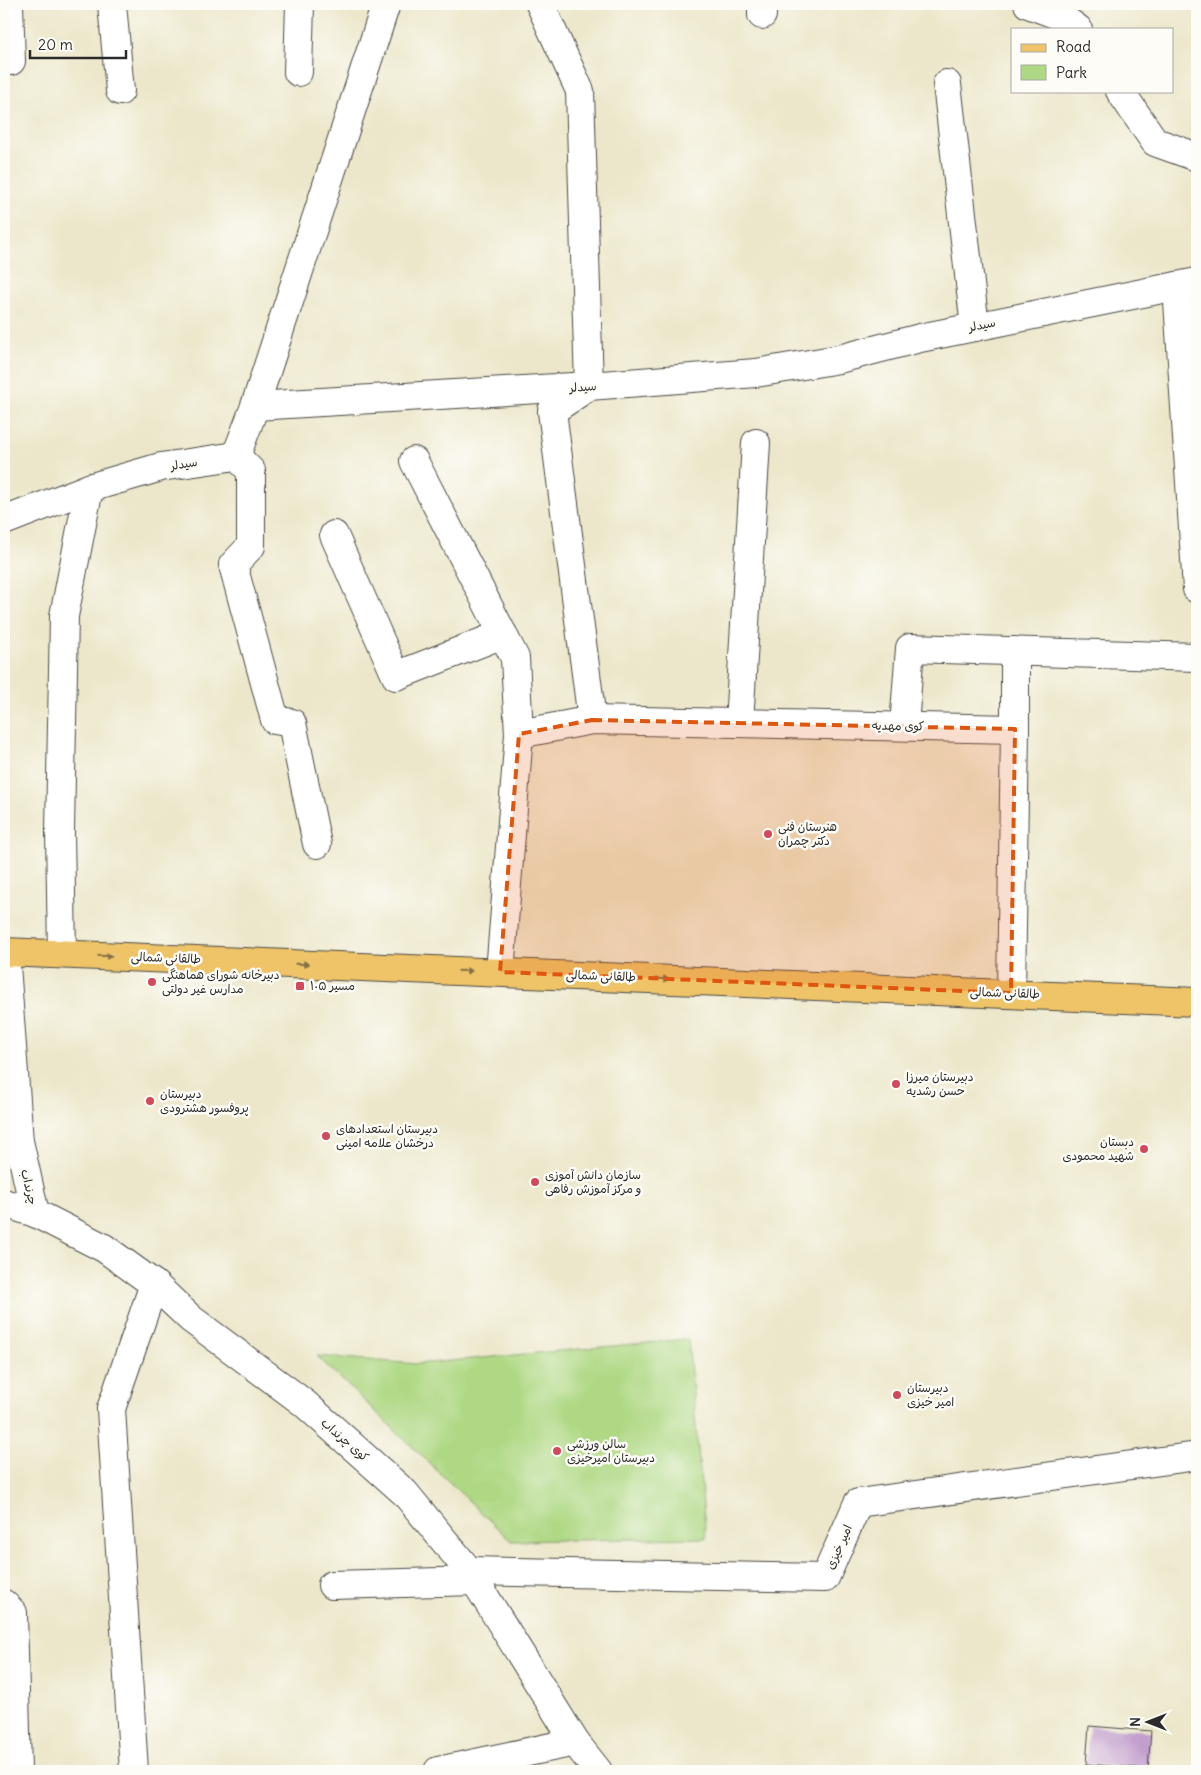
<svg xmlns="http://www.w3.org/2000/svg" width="1201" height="1775" viewBox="0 0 1201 1775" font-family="Delius,'Playpen Sans Arabic',sans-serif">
<rect width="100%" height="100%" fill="#fdfcf7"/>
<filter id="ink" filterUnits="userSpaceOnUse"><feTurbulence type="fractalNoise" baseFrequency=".02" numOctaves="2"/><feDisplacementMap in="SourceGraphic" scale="10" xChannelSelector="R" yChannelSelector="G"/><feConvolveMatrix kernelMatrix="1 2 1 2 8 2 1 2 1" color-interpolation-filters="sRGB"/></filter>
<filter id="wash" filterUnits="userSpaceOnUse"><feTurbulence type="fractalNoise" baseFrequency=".0096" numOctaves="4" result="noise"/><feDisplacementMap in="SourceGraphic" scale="20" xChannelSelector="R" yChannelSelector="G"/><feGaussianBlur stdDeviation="1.12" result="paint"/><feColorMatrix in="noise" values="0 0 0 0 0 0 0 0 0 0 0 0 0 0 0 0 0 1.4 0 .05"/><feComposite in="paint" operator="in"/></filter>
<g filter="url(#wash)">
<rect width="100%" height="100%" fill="#ece7ca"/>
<path fill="#aed883" stroke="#6c8257" d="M688,1339L706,1538L511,1541L317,1356L417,1364Z"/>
<g id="blocks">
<path fill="#bf9aca" d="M1089,1726L1151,1731L1148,1769L1086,1764Z"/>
</g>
</g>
<g filter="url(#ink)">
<use href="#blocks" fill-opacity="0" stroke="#484743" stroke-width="1"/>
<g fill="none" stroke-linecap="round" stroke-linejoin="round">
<g stroke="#484743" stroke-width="30">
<g id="minor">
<path d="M9,4L11,61"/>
<path d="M112,4L120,91"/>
<path d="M540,4L580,91L589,386L552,411L592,720"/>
<path d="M1028,4L1060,16L1078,29"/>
<path d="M762,15V4"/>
<path d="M298,72L300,4"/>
<path d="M947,84L975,327"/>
<path d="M1120,91L1155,142L1197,157"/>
<path d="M1177,286L1197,589"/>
<path d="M255,406L386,4"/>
<path d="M236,456L251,471V546L233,565L275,720L292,723L317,844"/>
<path d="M414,461L515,658L519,734L500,972"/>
<path d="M4,521L89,488L161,467L236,456L255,406L589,386L756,373L839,359L920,338L1197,282"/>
<path d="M334,535L396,676L503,634"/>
<path d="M1015,651V729"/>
<path d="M739,723L756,443"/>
<path d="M904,726L910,648L1197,657"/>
<path d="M519,734L592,720L1015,729L1011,993"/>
<path d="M5,952L19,1141L35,1213"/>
<path d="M62,954L60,831L64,616L89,488"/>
<path d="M4,1203L35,1213L104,1248L154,1284L191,1319L304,1403L405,1493L469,1571L575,1742L598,1771"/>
<path d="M469,1571L825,1578L858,1503L1197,1456"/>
<path d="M332,1585L476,1581"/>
<path d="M4,1604L13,1613L17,1771"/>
<path d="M134,1771L111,1409L154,1284"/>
<path d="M438,1771L575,1742"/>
</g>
</g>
<g stroke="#484743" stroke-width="30">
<path id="major" d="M4,952L1197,1002"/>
</g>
<use href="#minor" stroke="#fff" stroke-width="28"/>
<use href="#major" stroke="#efc469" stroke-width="28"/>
</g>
<defs><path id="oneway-solid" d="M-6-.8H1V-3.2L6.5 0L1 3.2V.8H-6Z" transform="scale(1.25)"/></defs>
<g fill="#837047">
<use href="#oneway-solid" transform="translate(105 956) rotate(2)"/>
<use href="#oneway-solid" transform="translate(302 964) rotate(2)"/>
<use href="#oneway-solid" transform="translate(465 971) rotate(2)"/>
<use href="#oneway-solid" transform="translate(662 979) rotate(2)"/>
</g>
</g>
<path fill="#df570e" fill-opacity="0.2" stroke="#df570e" stroke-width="4" stroke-dasharray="10 6" stroke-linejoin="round" d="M592,720L1015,729L1011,993L500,972L519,734Z"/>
<g fill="#d1495b" stroke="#fdfcf7" stroke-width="2">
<circle cx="768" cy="834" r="5"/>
<circle cx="152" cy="982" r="5"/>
<rect x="295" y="981" width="10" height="10" rx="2.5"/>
<circle cx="896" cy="1084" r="5"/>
<circle cx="150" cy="1101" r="5"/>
<circle cx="326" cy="1136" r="5"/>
<circle cx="1144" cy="1149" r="5"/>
<circle cx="535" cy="1182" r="5"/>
<circle cx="897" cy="1395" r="5"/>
<circle cx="557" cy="1451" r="5"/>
</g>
<g text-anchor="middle" stroke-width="5" stroke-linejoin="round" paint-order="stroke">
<g font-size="12" fill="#2b2b2b" stroke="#fdfcf7">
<text transform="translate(982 325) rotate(-11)" y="4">سیدلر</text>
<text transform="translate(583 387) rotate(-4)" y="4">سیدلر</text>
<text transform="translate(184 464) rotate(-9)" y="4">سیدلر</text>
<text transform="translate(898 726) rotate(1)" y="4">کوی ‌‌‌مهدیه</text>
<text transform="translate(166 958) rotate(2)" y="4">طالقانی شمالی</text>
<text transform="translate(601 976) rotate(2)" y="4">طالقانی شمالی</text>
<text transform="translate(1005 993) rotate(2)" y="4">طالقانی شمالی</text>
<text transform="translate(29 1187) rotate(77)" y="4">چرنداب</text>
<text transform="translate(345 1440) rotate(41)" y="4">کوی چرنداب</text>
<text transform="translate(839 1547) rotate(-66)" y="4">امیر خیزی</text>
</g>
<g font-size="12" fill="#2b2b2b" stroke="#fdfcf7" text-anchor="start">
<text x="778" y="831">هنرستان فنی<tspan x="778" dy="14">دکتر چمران</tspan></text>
<text x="162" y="979">دبیرخانه شورای هماهنگی<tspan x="162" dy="14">مدارس غیر دولتی</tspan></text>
<text x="310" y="990">مسیر ۱۰۵</text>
<text x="906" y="1081">دبیرستان میرزا<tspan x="906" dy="14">حسن رشدیه</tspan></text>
<text x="160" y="1098">دبیرستان<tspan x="160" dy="14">پروفسور هشترودی</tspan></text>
<text x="336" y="1133">دبیرستان استعدادهای<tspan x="336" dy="14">درخشان علامه امینی</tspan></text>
<text x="1134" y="1146" text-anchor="end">دبستان<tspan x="1134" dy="14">شهید محمودی</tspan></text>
<text x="545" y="1179">سازمان دانش آموزی<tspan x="545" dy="14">و مرکز آموزش رفاهی</tspan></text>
<text x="907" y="1392">دبیرستان<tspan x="907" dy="14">امیر خیزی</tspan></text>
<text x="567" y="1448">سالن ورزشی<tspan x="567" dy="14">دبیرستان امیرخیزی</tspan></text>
</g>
</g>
<rect width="1201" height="1775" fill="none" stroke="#fdfcf7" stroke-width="20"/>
<rect x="1011" y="28" width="162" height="65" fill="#fdfcf7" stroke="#a9a8a5"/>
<rect x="1021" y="44" width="25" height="8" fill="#efc469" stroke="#a9a8a5"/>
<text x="1056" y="52" font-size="15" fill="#2b2b2b">Road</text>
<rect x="1021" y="65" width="25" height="15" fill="#aed883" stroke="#a9a8a5"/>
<text x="1056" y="78" font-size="15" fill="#2b2b2b">Park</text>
<g transform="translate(1148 1722) rotate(270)" stroke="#fdfcf7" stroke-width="4" paint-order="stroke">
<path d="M0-4L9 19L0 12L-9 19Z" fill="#2b2b2b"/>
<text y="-8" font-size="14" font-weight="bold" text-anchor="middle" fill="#2b2b2b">N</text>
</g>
<path d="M30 50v8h96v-8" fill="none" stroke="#2b2b2b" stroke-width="2.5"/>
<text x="38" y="50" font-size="15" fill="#2b2b2b" stroke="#fdfcf7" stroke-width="4" paint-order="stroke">20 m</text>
</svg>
